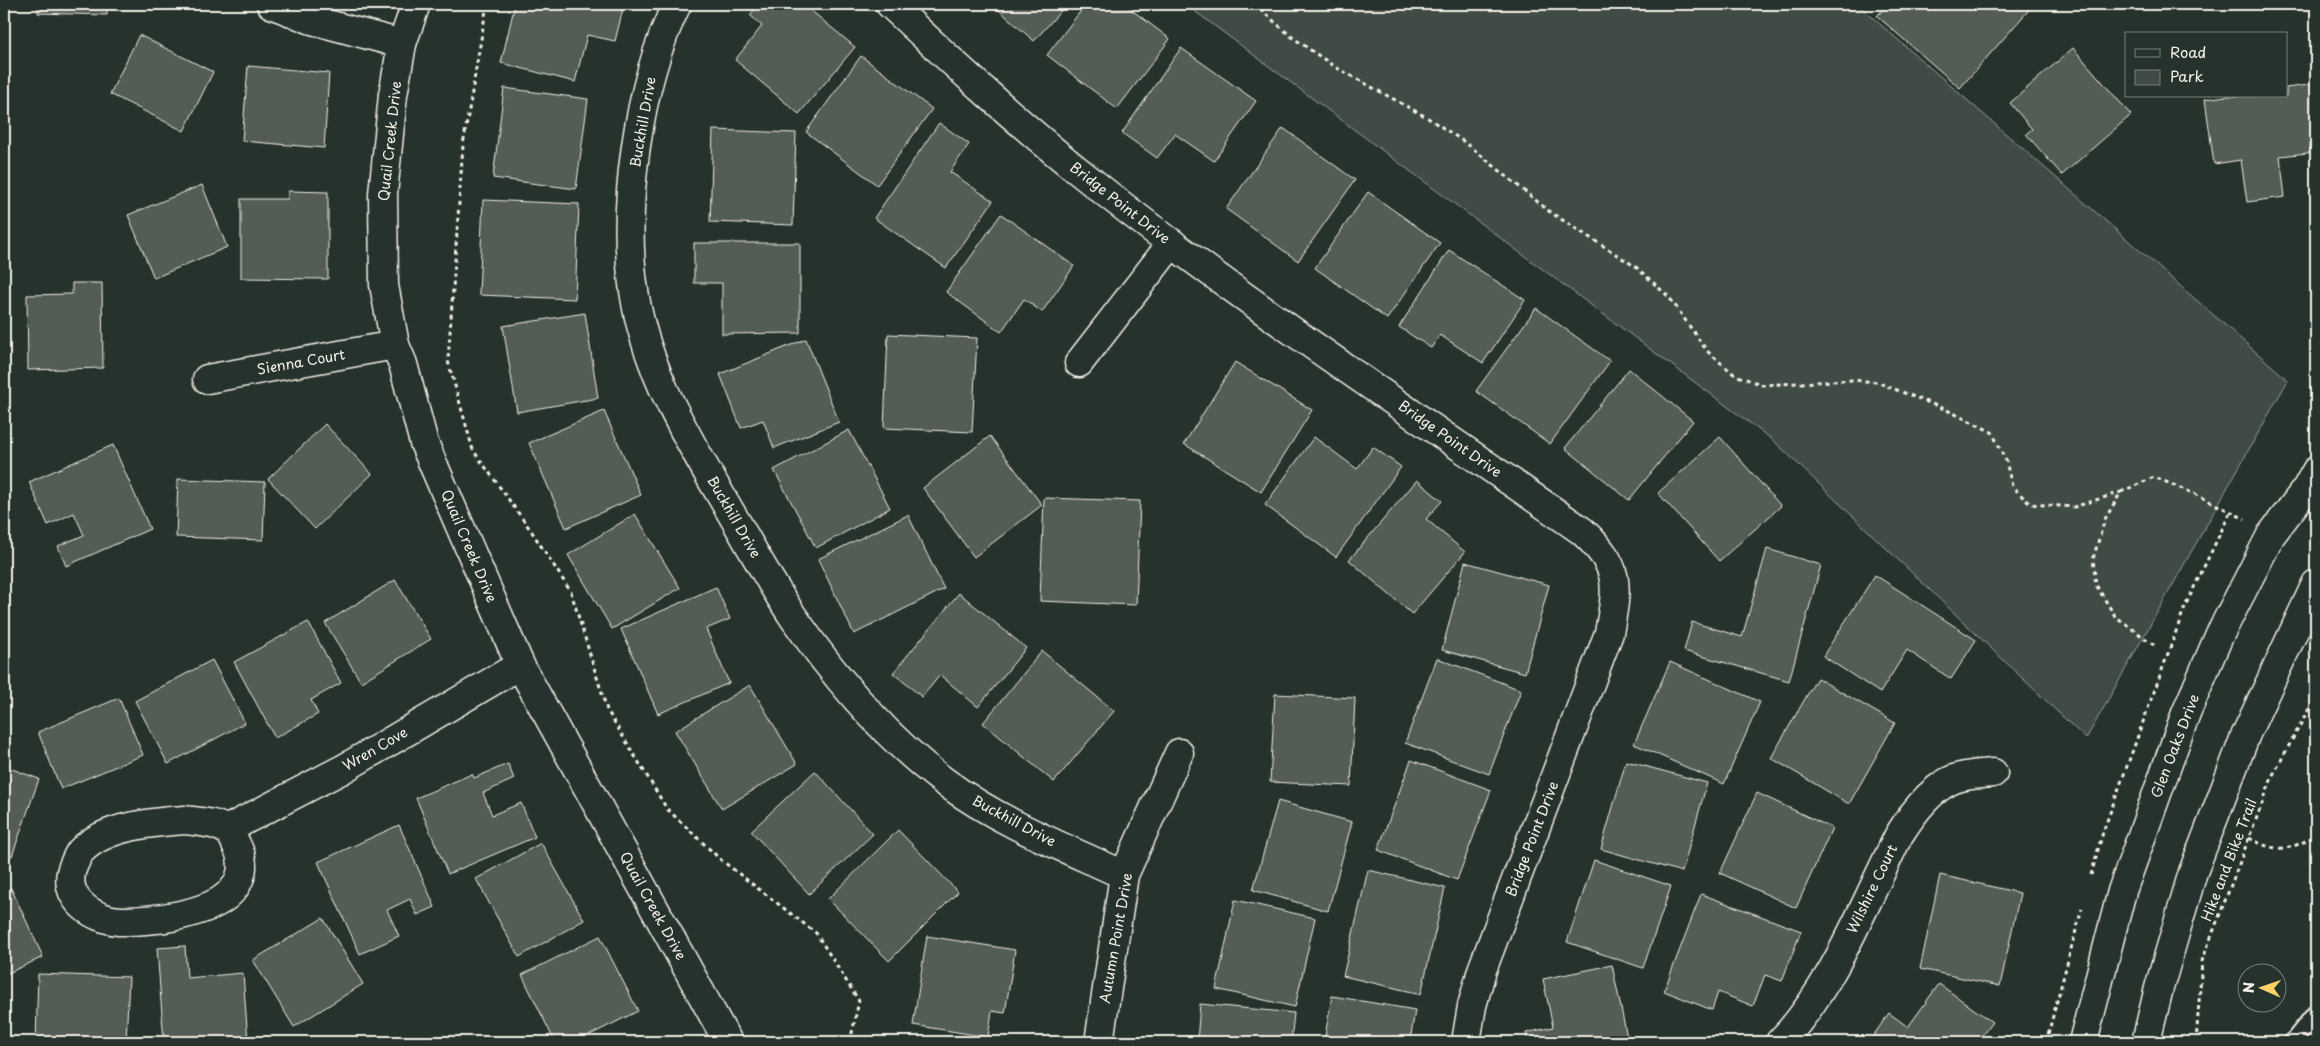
<svg xmlns="http://www.w3.org/2000/svg" width="2320" height="1046" viewBox="0 0 2320 1046" font-family="'Playpen Sans',sans-serif">
<rect width="100%" height="100%" fill="#26332d"/>
<filter id="ink" filterUnits="userSpaceOnUse"><feTurbulence type="fractalNoise" baseFrequency=".02" numOctaves="2"/><feDisplacementMap in="SourceGraphic" scale="10" xChannelSelector="R" yChannelSelector="G"/><feConvolveMatrix kernelMatrix="1 2 1 2 8 2 1 2 1" color-interpolation-filters="sRGB"/></filter>
<g filter="url(#ink)">
<path fill="#414b45" stroke="#9a9e96" d="M1185,4H1857L2288,380L2086,739L1774,441Z"/>
<g fill="#525c55" stroke="#f4f1e8">
<path d="M38,4H107V15L38,13Z"/>
<path d="M515,4H601L623,9L615,41L587,35L575,82L501,63Z"/>
<path d="M759,4H803L855,47L799,114L735,60L762,26L750,15Z"/>
<path d="M992,4H1067L1034,41Z"/>
<path d="M1086,4H1124L1170,39L1117,109L1047,55Z"/>
<path d="M1888,4H2034L1960,88L1877,16Z"/>
<path d="M139,35L213,72L184,131L110,94Z"/>
<path d="M1181,48L1256,101L1214,161L1175,134L1157,158L1122,133Z"/>
<path d="M2073,48L2131,115L2062,175L2026,134L2032,129L2010,103Z"/>
<path d="M861,56L932,109L877,185L806,132Z"/>
<path d="M248,66L329,73L324,148L242,141Z"/>
<path d="M2316,84V152L2280,156L2285,197L2247,202L2241,160L2214,164L2205,99L2226,96H2286V88Z"/>
<path d="M504,88L588,99L576,189L493,178Z"/>
<path d="M939,123L969,144L950,172L993,201L946,268L874,218Z"/>
<path d="M1283,128L1355,180L1298,261L1226,209Z"/>
<path d="M713,130L796,133L793,225L710,222Z"/>
<path d="M202,185L227,247L154,278L128,215Z"/>
<path d="M288,191L328,192V279L241,278V199H288Z"/>
<path d="M1368,192L1440,243L1387,319L1315,268Z"/>
<path d="M483,200L579,204L575,299L479,295Z"/>
<path d="M1001,214L1074,266L1042,312L1024,299L1001,332L946,292Z"/>
<path d="M694,243H800V333L722,334V283H694Z"/>
<path d="M1449,250L1525,300L1483,363L1440,335L1431,348L1399,327Z"/>
<path d="M72,283H102L103,368L28,370L27,295L72,294Z"/>
<path d="M1536,308L1610,361L1550,444L1476,391Z"/>
<path d="M585,313L598,398L517,412L503,326Z"/>
<path d="M888,334L977,338L972,432L884,428Z"/>
<path d="M806,339L839,422L774,448L763,420L741,428L720,374Z"/>
<path d="M1235,362L1312,410L1261,492L1184,444Z"/>
<path d="M1629,369L1693,421L1629,500L1565,448Z"/>
<path d="M604,411L641,495L566,528L529,443Z"/>
<path d="M325,424L372,474L315,529L268,479Z"/>
<path d="M849,430L890,508L816,548L774,470Z"/>
<path d="M990,436L1042,505L974,557L923,488Z"/>
<path d="M1314,437L1357,469L1373,447L1401,467L1336,557L1265,505Z"/>
<path d="M1720,437L1781,506L1719,561L1658,493Z"/>
<path d="M113,445L150,529L66,566L58,546L84,535L74,513L48,525L29,482Z"/>
<path d="M178,479L265,482L263,540L176,537Z"/>
<path d="M1417,480L1442,501L1426,519L1465,552L1412,614L1349,560Z"/>
<path d="M1044,498L1140,501L1136,605L1040,601Z"/>
<path d="M635,514L680,588L612,629L568,555Z"/>
<path d="M908,515L944,589L854,634L818,559Z"/>
<path d="M1767,549L1821,565L1789,681L1684,651L1692,622L1742,637Z"/>
<path d="M1465,562L1549,585L1525,673L1442,650Z"/>
<path d="M1875,575L1976,640L1951,679L1907,650L1880,693L1823,656Z"/>
<path d="M395,580L431,639L361,682L325,623Z"/>
<path d="M716,587L730,619L706,629L729,683L658,714L621,629Z"/>
<path d="M959,593L1026,648L978,707L940,675L922,697L893,673Z"/>
<path d="M308,622L341,683L311,700L318,714L275,738L234,662Z"/>
<path d="M1042,651L1114,711L1054,782L983,723Z"/>
<path d="M1437,658L1521,690L1489,774L1405,743Z"/>
<path d="M212,660L245,723L168,764L135,701Z"/>
<path d="M1670,662L1760,702L1724,784L1634,744Z"/>
<path d="M1817,678L1895,723L1849,804L1771,758Z"/>
<path d="M750,685L797,764L722,809L675,731Z"/>
<path d="M1275,694L1355,698L1351,786L1270,782Z"/>
<path d="M119,698L143,755L61,789L38,732Z"/>
<path d="M1411,760L1491,790L1457,880L1378,850Z"/>
<path d="M1626,761L1707,783L1682,872L1601,849Z"/>
<path d="M508,764L514,779L483,793L492,815L521,803L535,837L448,874L416,798L472,774L474,778Z"/>
<path d="M4,766L39,779L12,856L4,853Z"/>
<path d="M815,771L873,834L809,894L751,831Z"/>
<path d="M1757,793L1832,828L1796,908L1720,873Z"/>
<path d="M1278,801L1352,822L1328,911L1253,890Z"/>
<path d="M399,825L435,907L417,915L410,899L387,910L399,936L360,954L318,862Z"/>
<path d="M898,830L958,892L889,961L828,899Z"/>
<path d="M541,843L584,920L519,957L476,879Z"/>
<path d="M1594,860L1671,886L1643,968L1567,942Z"/>
<path d="M1368,870L1445,888L1421,994L1343,976Z"/>
<path d="M1940,875L2020,893L2000,986L1920,969Z"/>
<path d="M11,888L43,957L4,975V891Z"/>
<path d="M1701,894L1801,931L1782,981L1765,975L1753,1006L1718,992L1712,1010L1664,991Z"/>
<path d="M1235,900L1315,918L1295,1007L1216,989Z"/>
<path d="M323,918L363,984L294,1027L253,960Z"/>
<path d="M600,936L638,1011L576,1042H555L522,975Z"/>
<path d="M927,936L1015,950L1005,1013L992,1011L988,1037L913,1025Z"/>
<path d="M185,946L187,978L243,973L248,1042H164L157,948Z"/>
<path d="M1612,965L1628,1042H1528L1526,1033L1553,1027L1543,979Z"/>
<path d="M38,974L129,977L126,1042H36Z"/>
<path d="M1939,984L1992,1022L1977,1042H1869L1889,1013L1908,1027Z"/>
<path d="M1332,996L1415,1010L1410,1042H1324Z"/>
<path d="M1200,1004L1294,1013L1291,1042H1197Z"/>
</g>
<g fill="none" stroke-linecap="round" stroke-linejoin="round">
<g stroke="#f4f1e8" stroke-width="19">
<path id="lane" d="M2292,1042L2316,1012"/>
</g>
<g stroke="#f4f1e8" stroke-width="31">
<g id="street">
<path d="M271,4L312,20L402,44"/>
<path d="M416,4L402,44L393,95L383,194L384,285L395,345L403,364L424,443L520,665L728,1042"/>
<path d="M677,4C638,83 620,210 635,297C647,372 689,441 727,506C749,543 770,583 794,618C836,679 886,738 945,782C999,822 1063,847 1124,875"/>
<path d="M890,4C954,64 1018,123 1087,178C1245,304 1416,415 1582,531C1621,567 1618,584 1609,633L1482,970L1472,1006L1466,1042"/>
<path d="M1079,363L1172,243"/>
<path d="M207,379L395,345"/>
<path d="M185,820C198,822 213,822 225,829C230,831 234,839 236,844C250,870 238,893 212,905C185,917 156,920 127,921C96,923 58,898 74,864C76,860 78,854 81,851C104,826 154,822 185,820Z"/>
<path d="M228,829L343,769L520,665"/>
<path d="M1099,1042L1124,875L1179,753"/>
<path d="M1780,1042C1832,990 1866,900 1899,835C1912,814 1931,788 1954,779C1967,774 1980,774 1993,773"/>
</g>
</g>
<g stroke="#f4f1e8" stroke-width="31">
<g id="secondary">
<path d="M2083,1042L2122,891L2186,713L2219,636L2271,535L2306,489L2316,471"/>
<path d="M2146,1042L2159,988L2193,872L2246,734L2316,584"/>
</g>
</g>
<g stroke="#f4f1e8" stroke-width="3" stroke-dasharray="4 4" stroke-linecap="butt">
<path d="M487,4L463,145L448,361L473,450L532,532L571,592L607,710L667,809L721,860L816,933L859,1001L850,1042"/>
<path d="M1254,4L1292,37L1335,67L1428,118L1466,143L1550,212L1636,267L1669,297L1707,351L1735,375L1763,385L1852,380L1877,382L1949,411L1992,432L2006,461L2012,486L2030,504L2074,507L2121,492"/>
<path d="M2154,645L2115,616L2096,585L2093,559L2105,519L2121,492L2154,477L2195,494L2245,519"/>
<path d="M2249,838C2277,853 2289,851 2316,835"/>
<path d="M2091,875L2103,832L2186,604L2231,511"/>
<path d="M2046,1042L2082,908"/>
<path d="M2196,1042L2202,961L2273,775L2316,696"/>
</g>
<use href="#lane" stroke="#26332d" stroke-width="15"/>
<use href="#street" stroke="#26332d" stroke-width="28"/>
<use href="#secondary" stroke="#26332d" stroke-width="28"/>
</g>
</g>
<g text-anchor="middle" stroke-width="5" stroke-linejoin="round" paint-order="stroke">
<g font-size="14" fill="#f4f1e8" stroke="#26332d">
<text transform="translate(643 122) rotate(-80)" y="5">Buckhill Drive</text>
<text transform="translate(390 141) rotate(-84)" y="5">Quail Creek Drive</text>
<text transform="translate(1120 203) rotate(38)" y="5">Bridge Point Drive</text>
<text transform="translate(301 362) rotate(-10)" y="5">Sienna Court</text>
<text transform="translate(1450 439) rotate(35)" y="5">Bridge Point Drive</text>
<text transform="translate(734 517) rotate(60)" y="5">Buckhill Drive</text>
<text transform="translate(469 546) rotate(67)" y="5">Quail Creek Drive</text>
<text transform="translate(2175 746) rotate(-69)" y="5">Glen Oaks Drive</text>
<text transform="translate(375 749) rotate(-30)" y="5">Wren Cove</text>
<text transform="translate(1014 821) rotate(28)" y="5">Buckhill Drive</text>
<text transform="translate(1532 839) rotate(-69)" y="5">Bridge Point Drive</text>
<text transform="translate(2229 860) rotate(-69)" y="5">Hike and Bike Trail</text>
<text transform="translate(1872 889) rotate(-64)" y="5">Wilshire Court</text>
<text transform="translate(653 906) rotate(61)" y="5">Quail Creek Drive</text>
<text transform="translate(1116 938) rotate(-80)" y="5">Autumn Point Drive</text>
</g>
</g>
<rect width="2320" height="1046" fill="none" stroke="#26332d" stroke-width="20"/>
<rect x="10" y="10" width="2300" height="1026" fill="none" stroke="#f4f1e8" stroke-width="2" filter="url(#ink)"/>
<rect x="2125" y="32" width="162" height="65" fill="#26332d" stroke="#787f78"/>
<rect x="2135" y="49" width="25" height="8" fill="#26332d" stroke="#787f78"/>
<text x="2170" y="58" font-size="15" fill="#f4f1e8">Road</text>
<rect x="2135" y="70" width="25" height="15" fill="#414b45" stroke="#787f78"/>
<text x="2170" y="82" font-size="15" fill="#f4f1e8">Park</text>
<g transform="translate(2262 988) rotate(272)"><circle r="24" fill="#26332d" stroke="#787f78"/>
<path d="M0-4L9 19L0 12L-9 19Z" fill="#ffd166"/>
<text y="-8" font-size="14" font-weight="bold" text-anchor="middle" fill="#f4f1e8">N</text>
</g>
</svg>
